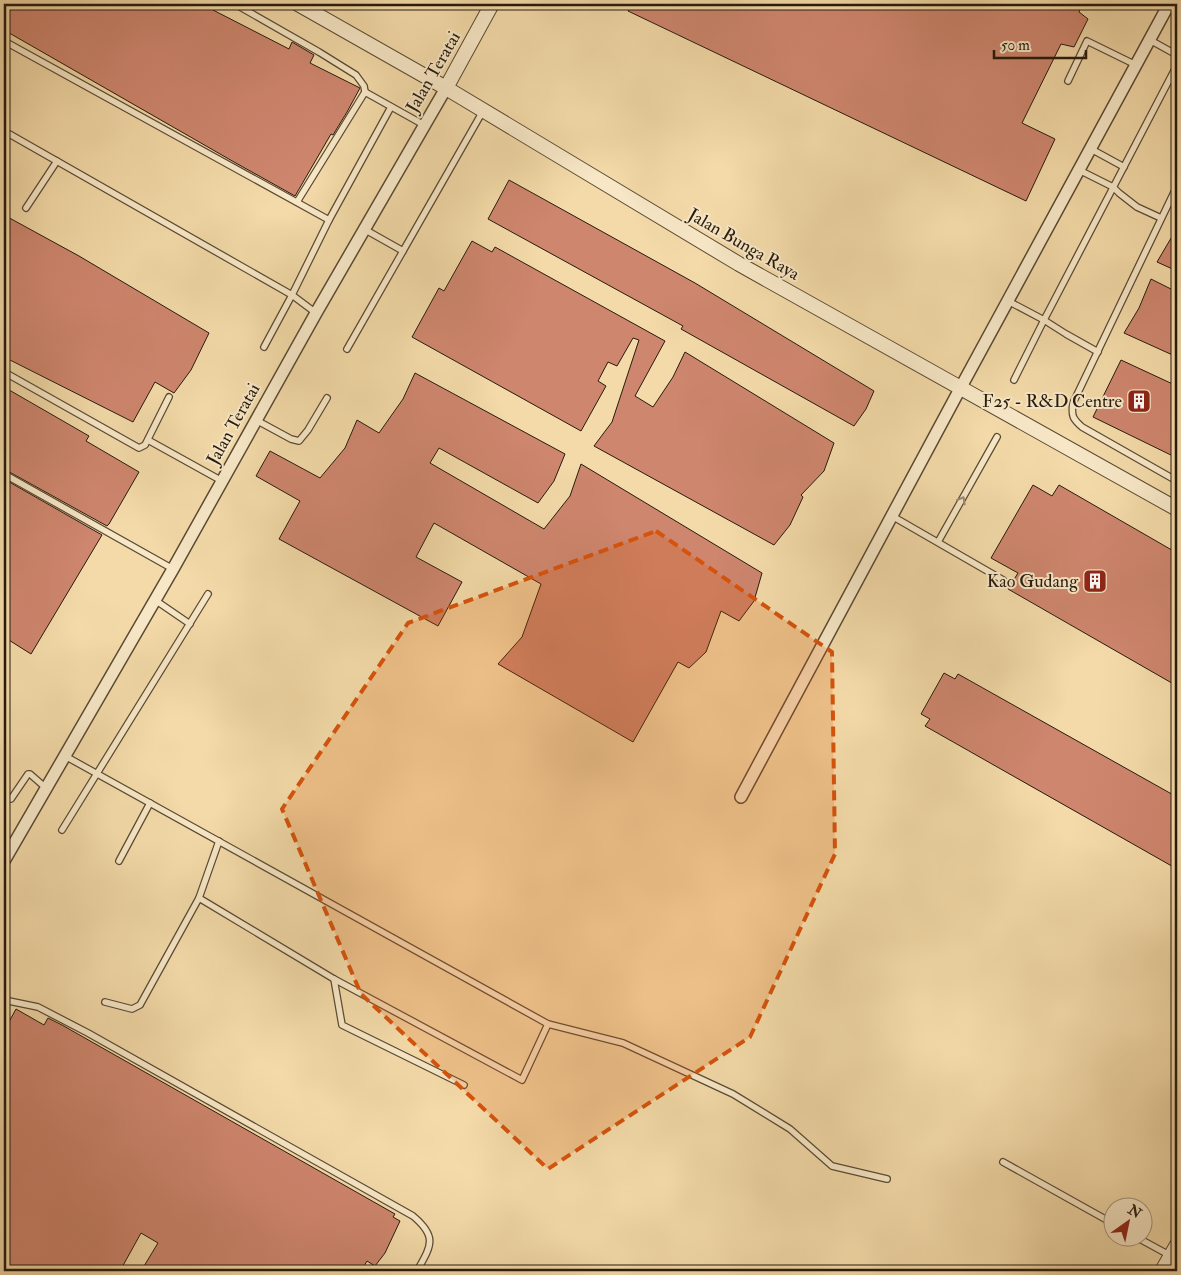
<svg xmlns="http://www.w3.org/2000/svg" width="1181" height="1275" viewBox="0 0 1181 1275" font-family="'IM FELL Double Pica',serif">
<rect width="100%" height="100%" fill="#f3daa8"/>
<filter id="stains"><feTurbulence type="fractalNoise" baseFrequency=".004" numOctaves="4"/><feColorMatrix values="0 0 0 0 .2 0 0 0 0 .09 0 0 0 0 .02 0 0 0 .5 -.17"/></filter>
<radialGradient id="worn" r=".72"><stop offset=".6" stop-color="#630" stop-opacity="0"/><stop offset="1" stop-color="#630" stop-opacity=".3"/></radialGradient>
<g fill="#ce866e" stroke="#271a0d">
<path d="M4,4H216L213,10L289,49L292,42L314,55L310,63L360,88L347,112L333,135L331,134L295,196L234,162L4,30Z"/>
<path d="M632,4H1082L1079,12L1088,19L1074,47L1061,44L1022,123L1055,139L1026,201L628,11Z"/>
<path d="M509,180L695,283L874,391L866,409L854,426L681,329L683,326L488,219Z"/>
<path d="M4,215L79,256L209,333L191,370L174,393L155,382L133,422L4,357Z"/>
<path d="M1177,228V271L1157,262Z"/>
<path d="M472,241L492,252L495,247L665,341L635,396L653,407L673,377L685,352L834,443L824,471L801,495L803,497L790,525L774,545L594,446L612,422L639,340L633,338L617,366L608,362L598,381L606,386L581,431L412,337L439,288L444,291Z"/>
<path d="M1151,279L1177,292V357L1124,333L1139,308Z"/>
<path d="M1121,360L1177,386V458L1093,417Z"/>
<path d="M415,373L565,454L554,481L538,503L439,448L430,463L544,529L570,496L581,464L762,573L754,601L739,621L721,611L706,652L689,668L678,662L633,742L498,664L522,637L541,584L434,523L416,557L462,582L438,626L279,539L300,501L256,476L270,451L320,478L345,448L357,420L379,433L403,399Z"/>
<path d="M4,387L89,436L86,441L139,472L109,524L107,526L4,469Z"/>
<path d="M4,479L102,535L31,654L4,637Z"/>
<path d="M1033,485L1052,496L1059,485L1177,553V686L1008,589L1018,573L991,558Z"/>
<path d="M944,673L955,679L958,674L1177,797V869L925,726L930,719L921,714Z"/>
<path d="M16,1009L44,1025L48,1018L62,1025L395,1214L393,1217L400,1221L385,1253L375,1266L367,1261L361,1271H141L158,1243L141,1233L120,1271H4V1031Z"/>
</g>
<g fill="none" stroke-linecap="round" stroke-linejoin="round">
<g stroke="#5a4a34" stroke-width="8">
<g id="service">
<path d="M235,4L319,52L356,75L364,86L365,92"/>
<path d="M1150,40L1177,55"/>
<path d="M4,41L329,220"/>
<path d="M1068,81L1087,41L1136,65"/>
<path d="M4,131L292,295L316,313"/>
<path d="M1091,149L1124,167"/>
<path d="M1079,170L1113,187L1119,193L1137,207L1161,218"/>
<path d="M1177,186L1073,403C1071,416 1073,419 1082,427L1177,481"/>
<path d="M297,202L365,92L424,125"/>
<path d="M26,208L57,161"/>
<path d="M364,229L403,251L483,111"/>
<path d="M1008,301L1044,320L1177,65"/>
<path d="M264,347L292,295L329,220L391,107"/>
<path d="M347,349L403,251"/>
<path d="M4,372L139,448L145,445L169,397"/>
<path d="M1014,380L1044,320L1066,334L1098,352"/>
<path d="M256,420L291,439L299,441L308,430L327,398"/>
<path d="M148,440L222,481"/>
<path d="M4,474L173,569"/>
<path d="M892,516L1003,580"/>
<path d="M938,542L997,437"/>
<path d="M155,600L190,624"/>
<path d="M65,756L548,1024L623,1043L733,1094L790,1129L832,1166L887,1179"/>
<path d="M4,798L6,799H11L28,774H30L46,788"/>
<path d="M62,830L208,594"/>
<path d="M219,841L199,898L334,979L342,1025L464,1085"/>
<path d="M119,861L150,803"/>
<path d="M334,979L522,1080L548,1024"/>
<path d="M4,1000L38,1007L88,1033L413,1216C438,1237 431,1246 417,1271"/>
<path d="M105,1002L132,1009L140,1005L199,898"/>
<path d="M1003,1162L1114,1224"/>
<path d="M1138,1238L1171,1256"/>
</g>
</g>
<g stroke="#5a4a34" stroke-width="14">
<g id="minor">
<path d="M741,797L961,387L1169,4"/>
<path d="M4,861L173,569L316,313L446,88"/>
</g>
</g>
<g stroke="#5a4a34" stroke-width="16">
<g id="tertiary">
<path d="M298,4L446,88L739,264L1177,509"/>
<path d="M446,88L492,4"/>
<path d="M1162,1271L1177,1245"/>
</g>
</g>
<use href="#service" stroke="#f7e7c6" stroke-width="5.5"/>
<use href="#minor" stroke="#f7e7c6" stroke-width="11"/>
<use href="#tertiary" stroke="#f7e7c6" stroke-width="14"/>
</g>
<defs><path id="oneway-chevron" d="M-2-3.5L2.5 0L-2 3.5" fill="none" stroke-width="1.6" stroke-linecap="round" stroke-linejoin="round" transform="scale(1.25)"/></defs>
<use stroke="#998b73" href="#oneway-chevron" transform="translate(962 500) rotate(-61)"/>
<path fill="#d5530c" fill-opacity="0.2" stroke="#d5530c" stroke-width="4" stroke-dasharray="10 6" stroke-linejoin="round" d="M656,531L832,652L835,854L750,1037L548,1169L361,994L282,809L408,623Z"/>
<defs>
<g id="building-square" transform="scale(1.25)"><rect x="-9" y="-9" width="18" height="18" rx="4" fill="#8f2418" stroke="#f7e7c6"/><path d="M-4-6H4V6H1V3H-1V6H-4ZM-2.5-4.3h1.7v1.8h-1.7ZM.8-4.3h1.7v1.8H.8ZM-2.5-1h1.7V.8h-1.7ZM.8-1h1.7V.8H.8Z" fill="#fff"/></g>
</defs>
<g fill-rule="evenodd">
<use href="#building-square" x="1139" y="401"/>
<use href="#building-square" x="1095" y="581"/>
</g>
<g text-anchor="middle" stroke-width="4" stroke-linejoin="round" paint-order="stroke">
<g font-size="18" fill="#271a0d" stroke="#f7e7c6">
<text transform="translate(433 72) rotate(-60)" y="6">Jalan Teratai</text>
<text transform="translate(744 244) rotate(30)" y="6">Jalan Bunga Raya</text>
<text transform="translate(233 424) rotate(-61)" y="6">Jalan Teratai</text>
</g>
<g font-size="18" fill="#271a0d" stroke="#f7e7c6" text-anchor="end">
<text x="1122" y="407">F25 - R&amp;D Centre</text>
<text x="1078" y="587">Kao Gudang</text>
</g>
</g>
<rect width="1181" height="1275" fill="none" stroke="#f3daa8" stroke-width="20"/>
<rect x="5" y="5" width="1171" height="1265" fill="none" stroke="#271a0d" stroke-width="2.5"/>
<rect x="10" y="10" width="1161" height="1255" fill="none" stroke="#271a0d"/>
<g transform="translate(1128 1222) rotate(33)"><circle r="24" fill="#f7e7c6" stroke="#a4957c"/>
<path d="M0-4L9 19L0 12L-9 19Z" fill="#8f2418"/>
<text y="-8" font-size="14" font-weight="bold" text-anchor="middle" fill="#271a0d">N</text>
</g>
<path d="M994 50v8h92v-8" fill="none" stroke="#271a0d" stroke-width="2.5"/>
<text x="1001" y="50" font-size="15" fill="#271a0d" stroke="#f7e7c6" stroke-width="4" paint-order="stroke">50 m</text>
<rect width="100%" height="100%" filter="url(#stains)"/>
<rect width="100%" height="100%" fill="url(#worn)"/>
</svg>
